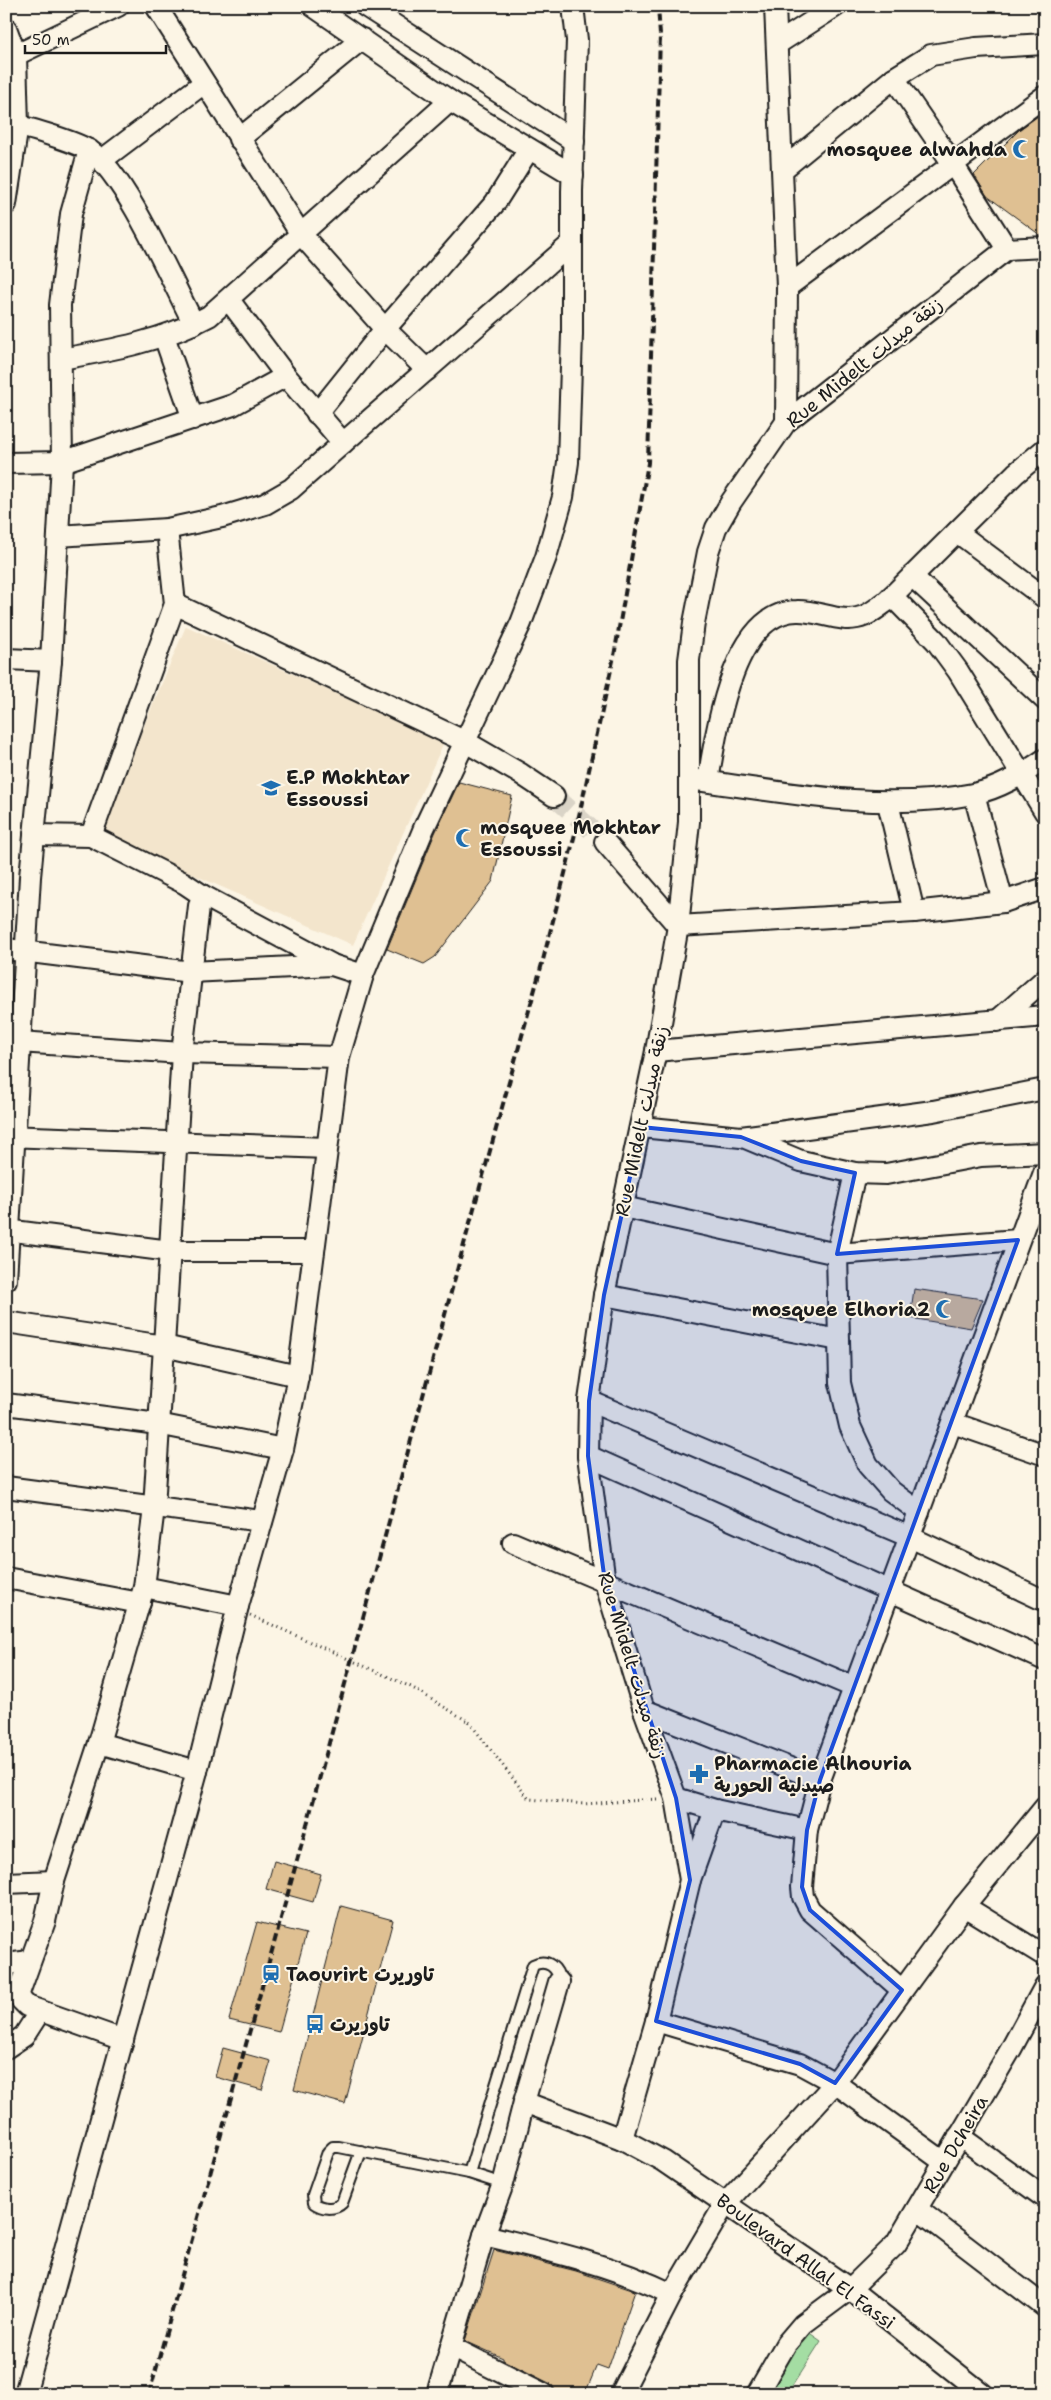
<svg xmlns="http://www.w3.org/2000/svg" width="1051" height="2400" viewBox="0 0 1051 2400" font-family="'Shantell Sans','Playpen Sans Arabic',sans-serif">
<rect width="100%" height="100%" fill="#fcf5e5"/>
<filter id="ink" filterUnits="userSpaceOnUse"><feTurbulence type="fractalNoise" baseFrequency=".02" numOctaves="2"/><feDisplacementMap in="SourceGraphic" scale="10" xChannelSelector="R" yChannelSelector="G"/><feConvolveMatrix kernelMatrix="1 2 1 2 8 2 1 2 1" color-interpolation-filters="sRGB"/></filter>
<g filter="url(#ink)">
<path fill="#f3e5cc" d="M186,626L444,742L353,945L99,833Z"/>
<path fill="#a4dda3" stroke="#607c60" d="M801,2327L821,2341L787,2394H762Z"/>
<g fill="#dfc092" stroke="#1c1c1c">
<path d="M1045,111V235H1040L987,196L974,175L1020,129Z"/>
<path d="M459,782L512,796L493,881L435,957L424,964L387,949L435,833Z"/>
<path d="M914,1289L983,1299L971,1328L910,1318Z"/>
<path d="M274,1861L321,1874L313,1902L266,1889Z"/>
<path d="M341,1906L393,1920L345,2104L294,2090Z"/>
<path d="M257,1922L306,1934L279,2032L229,2020Z"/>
<path d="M223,2048L271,2061L262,2090L215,2077Z"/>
<path d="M494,2250L576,2271L635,2291L608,2369L597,2365L585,2394H561L555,2391L551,2384L503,2360V2358L465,2341Z"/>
</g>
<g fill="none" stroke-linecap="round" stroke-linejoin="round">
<path stroke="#dad4c7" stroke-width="20" stroke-dasharray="20 10" stroke-linecap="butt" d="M554,796L605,842"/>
<g stroke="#1c1c1c" stroke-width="14">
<g id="lane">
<path d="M361,2151L342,2203C335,2210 322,2209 314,2203L313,2195L328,2152L333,2147H339L469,2173L503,2184"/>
<path d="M469,2173L533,1965C547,1958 559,1968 559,1982"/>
</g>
</g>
<g stroke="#1c1c1c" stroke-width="24">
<g id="street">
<path d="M156,6L300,233L385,329L427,370"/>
<path d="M313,6L450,101L573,175"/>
<path d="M365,6L574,141"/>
<path d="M775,6L787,287L786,422"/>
<path d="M6,28L16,55L18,125L6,204"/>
<path d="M777,44L836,6"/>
<path d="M16,55L118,6"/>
<path d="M894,78L953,164L1007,249"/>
<path d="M6,123C23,126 77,142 90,151C125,173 173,284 194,324"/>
<path d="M239,139L362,39"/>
<path d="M102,160L204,83"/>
<path d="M783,169L894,78L931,55L976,48L1045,44"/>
<path d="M787,287L1045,96"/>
<path d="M229,300L286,376L343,443L572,243"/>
<path d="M164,336L193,419"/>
<path d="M61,359C112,350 163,341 209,316L450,101"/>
<path d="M317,414L385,329L495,203L529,149"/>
<path d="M6,463L62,462L233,405L286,376"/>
<path d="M957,532L1045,598"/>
<path d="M58,536L167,529L222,517L265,504L291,489L343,443"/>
<path d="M912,576L1045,700"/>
<path d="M892,596L936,641L958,671L1045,812"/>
<path d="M175,604L464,741L521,774L554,796"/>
<path d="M6,659L51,661"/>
<path d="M697,780C788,793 882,812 973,794C999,789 1023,774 1045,759"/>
<path d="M708,781C716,734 732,612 797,611C819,610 842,625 864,616C872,613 880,606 887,601L1016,473L1045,449"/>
<path d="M974,794L1003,902"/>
<path d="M888,803L914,912"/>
<path d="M34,835L91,836L184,883L202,895L199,906L182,1053L154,1508L144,1587L99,1743L54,1881L45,1921L19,1993L21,2000L27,2006L123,2040"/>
<path d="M91,836L175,604L167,529"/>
<path d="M605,842L678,926L914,912L1003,902L1045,888"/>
<path d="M202,895L331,964"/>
<path d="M6,949L191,972L332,965L363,975"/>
<path d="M997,1021L1045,979"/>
<path d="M19,1042L182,1053L339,1057"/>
<path d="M656,1051L1045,1016"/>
<path d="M641,1127L741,1137L933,1111L1045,1089"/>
<path d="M6,1136L326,1148"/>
<path d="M743,1137L801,1161L855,1173L886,1174L981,1156L1045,1153"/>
<path d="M855,1173L837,1254L840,1383L850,1426L868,1465L891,1491L919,1512"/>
<path d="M623,1207L837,1254L1018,1240"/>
<path d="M6,1230L170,1251H314"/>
<path d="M6,1280L30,877L51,661L62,462L60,305L71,214L89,150"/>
<path d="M604,1295L839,1340"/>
<path d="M6,1322L164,1346L298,1376"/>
<path d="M589,1401L910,1537L1045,1601"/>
<path d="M6,1404L158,1424L283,1449"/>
<path d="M953,1423L1045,1455"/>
<path d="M588,1456L1045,1660"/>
<path d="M6,1487L262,1521"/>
<path d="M513,1543L854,1687"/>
<path d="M6,1578L140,1603"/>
<path d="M144,1587L238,1606"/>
<path d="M644,1710L820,1780"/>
<path d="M99,1743L197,1771"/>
<path d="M676,1798L715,1810L807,1830"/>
<path d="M690,1880L715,1810"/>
<path d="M6,1883L54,1881"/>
<path d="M964,1906L1045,1956"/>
<path d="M6,1964L30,1961"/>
<path d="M902,1990L810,1910L803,1897L802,1887L807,1830L820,1780L1045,1170"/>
<path d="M656,2021L800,2064L835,2083L944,2162"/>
<path d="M6,2048L24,2036L40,2011"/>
<path d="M524,2102L622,2139L663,2161L850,2289L983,2394"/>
<path d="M959,2136L1045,2198"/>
<path d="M622,2139L656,2021L690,1880L676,1798L644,1710L605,1582L588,1456L589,1401L604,1295L656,1051L678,926L689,822V660L694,623L708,552L716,528L731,502L786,422L1007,249L1045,247"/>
<path d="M917,2209L1045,2307"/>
<path d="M484,2235C547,2250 613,2265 672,2294"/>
<path d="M451,2347L544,2394"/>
<path d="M25,2394L197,1771L238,1606L283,1449L298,1376L339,1057L363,975L424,828L521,623L546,557L563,497L568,462L572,334V191L577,40L573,6"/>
<path d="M437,2394L484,2235L503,2184L524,2102L559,1982"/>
<path d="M621,2394L672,2294L725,2204L835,2083L964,1906L1045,1807"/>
<path d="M757,2394L786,2344L803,2324L850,2289L896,2244L1011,2049L1045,1986"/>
</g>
</g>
<path stroke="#1c1c1c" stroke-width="3" stroke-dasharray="1 4" stroke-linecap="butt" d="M469,1722L529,1799L584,1804L657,1799"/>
<use href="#lane" stroke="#fcf5e5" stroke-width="10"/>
<use href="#street" stroke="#fcf5e5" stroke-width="20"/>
<path stroke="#1c1c1c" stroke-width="4" stroke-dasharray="8 4" stroke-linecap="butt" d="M149,2394L306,1828L466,1237L543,960L575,834L614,656L648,463L660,35L658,6"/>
<path stroke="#1c1c1c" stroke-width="3" stroke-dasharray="1 4" stroke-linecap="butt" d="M250,1615L411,1687L469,1722"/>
</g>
</g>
<path fill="#1d4ed8" fill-opacity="0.2" stroke="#1d4ed8" stroke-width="4" stroke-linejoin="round" d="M641,1127L741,1137L801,1161L855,1173L837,1254L1018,1240L820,1780L807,1830L802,1887L810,1910L902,1990L835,2083L800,2064L656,2021L690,1880L676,1798L605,1582L588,1456L589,1401L604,1295Z"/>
<defs>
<g id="mosque-bare" transform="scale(1.5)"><path d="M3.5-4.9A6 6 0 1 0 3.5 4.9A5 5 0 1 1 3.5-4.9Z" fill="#1f6fb2" stroke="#fcf5e5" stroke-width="2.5" paint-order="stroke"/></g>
<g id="school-bare" transform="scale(1.5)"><path d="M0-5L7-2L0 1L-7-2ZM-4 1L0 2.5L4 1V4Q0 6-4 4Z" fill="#1f6fb2" stroke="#fcf5e5" stroke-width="2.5" paint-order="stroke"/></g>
<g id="pharmacy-bare" transform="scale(1.5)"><path d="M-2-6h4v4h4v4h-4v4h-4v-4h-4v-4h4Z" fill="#1f6fb2" stroke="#fcf5e5" stroke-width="2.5" paint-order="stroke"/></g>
<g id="station-bare" transform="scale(1.5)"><path d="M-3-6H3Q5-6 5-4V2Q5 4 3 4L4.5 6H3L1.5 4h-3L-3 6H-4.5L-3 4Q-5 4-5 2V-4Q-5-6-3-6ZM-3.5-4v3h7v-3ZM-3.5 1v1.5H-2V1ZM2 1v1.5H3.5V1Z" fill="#1f6fb2" stroke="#fcf5e5" stroke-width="2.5" paint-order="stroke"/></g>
<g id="bus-bare" transform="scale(1.5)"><path d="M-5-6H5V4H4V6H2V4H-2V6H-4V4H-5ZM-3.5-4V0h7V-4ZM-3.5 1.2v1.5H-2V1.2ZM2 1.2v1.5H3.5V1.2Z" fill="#1f6fb2" stroke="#fcf5e5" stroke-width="2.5" paint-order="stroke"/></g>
</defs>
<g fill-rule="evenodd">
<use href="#mosque-bare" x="1022" y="149"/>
<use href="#school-bare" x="271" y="788"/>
<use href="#mosque-bare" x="465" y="838"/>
<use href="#mosque-bare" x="945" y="1309"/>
<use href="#pharmacy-bare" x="699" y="1774"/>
<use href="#station-bare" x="271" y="1974"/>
<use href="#bus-bare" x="315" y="2024"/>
</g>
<g text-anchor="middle" stroke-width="4" stroke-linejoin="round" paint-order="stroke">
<g font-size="19" font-weight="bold" fill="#1c1c1c" stroke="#fcf5e5" text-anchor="start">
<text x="1007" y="156" text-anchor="end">mosquee alwahda</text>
<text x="286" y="784">E.P Mokhtar<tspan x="286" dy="22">Essoussi</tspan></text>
<text x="480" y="834">mosquee Mokhtar<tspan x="480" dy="22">Essoussi</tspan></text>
<text x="930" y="1316" text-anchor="end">mosquee Elhoria2</text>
<text x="714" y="1770">Pharmacie Alhouria<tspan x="714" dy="22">صيدلية الحورية</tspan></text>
<text x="286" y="1981">Taourirt تاوريرت</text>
<text x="330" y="2031">تاوريرت</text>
</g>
<g font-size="19" fill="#1c1c1c" stroke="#fcf5e5">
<text transform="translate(864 362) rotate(-39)" y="7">Rue Midelt زنقة ميدلت</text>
<text transform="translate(641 1121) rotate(-78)" y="7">Rue Midelt زنقة ميدلت</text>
<text transform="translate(633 1665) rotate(73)" y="7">Rue Midelt زنقة ميدلت</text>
<text transform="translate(955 2144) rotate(-60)" y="7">Rue Dcheira</text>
<text transform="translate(806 2261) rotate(36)" y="7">Boulevard Allal El Fassi</text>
</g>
</g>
<rect width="1051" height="2400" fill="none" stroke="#fcf5e5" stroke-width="25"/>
<rect x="12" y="12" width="1026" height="2375" fill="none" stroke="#1c1c1c" stroke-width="2" filter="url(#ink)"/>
<path d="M25 45v8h141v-8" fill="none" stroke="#1c1c1c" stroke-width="2.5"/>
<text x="32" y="45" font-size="15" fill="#1c1c1c" stroke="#fcf5e5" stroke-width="4" paint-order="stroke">50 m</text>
</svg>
